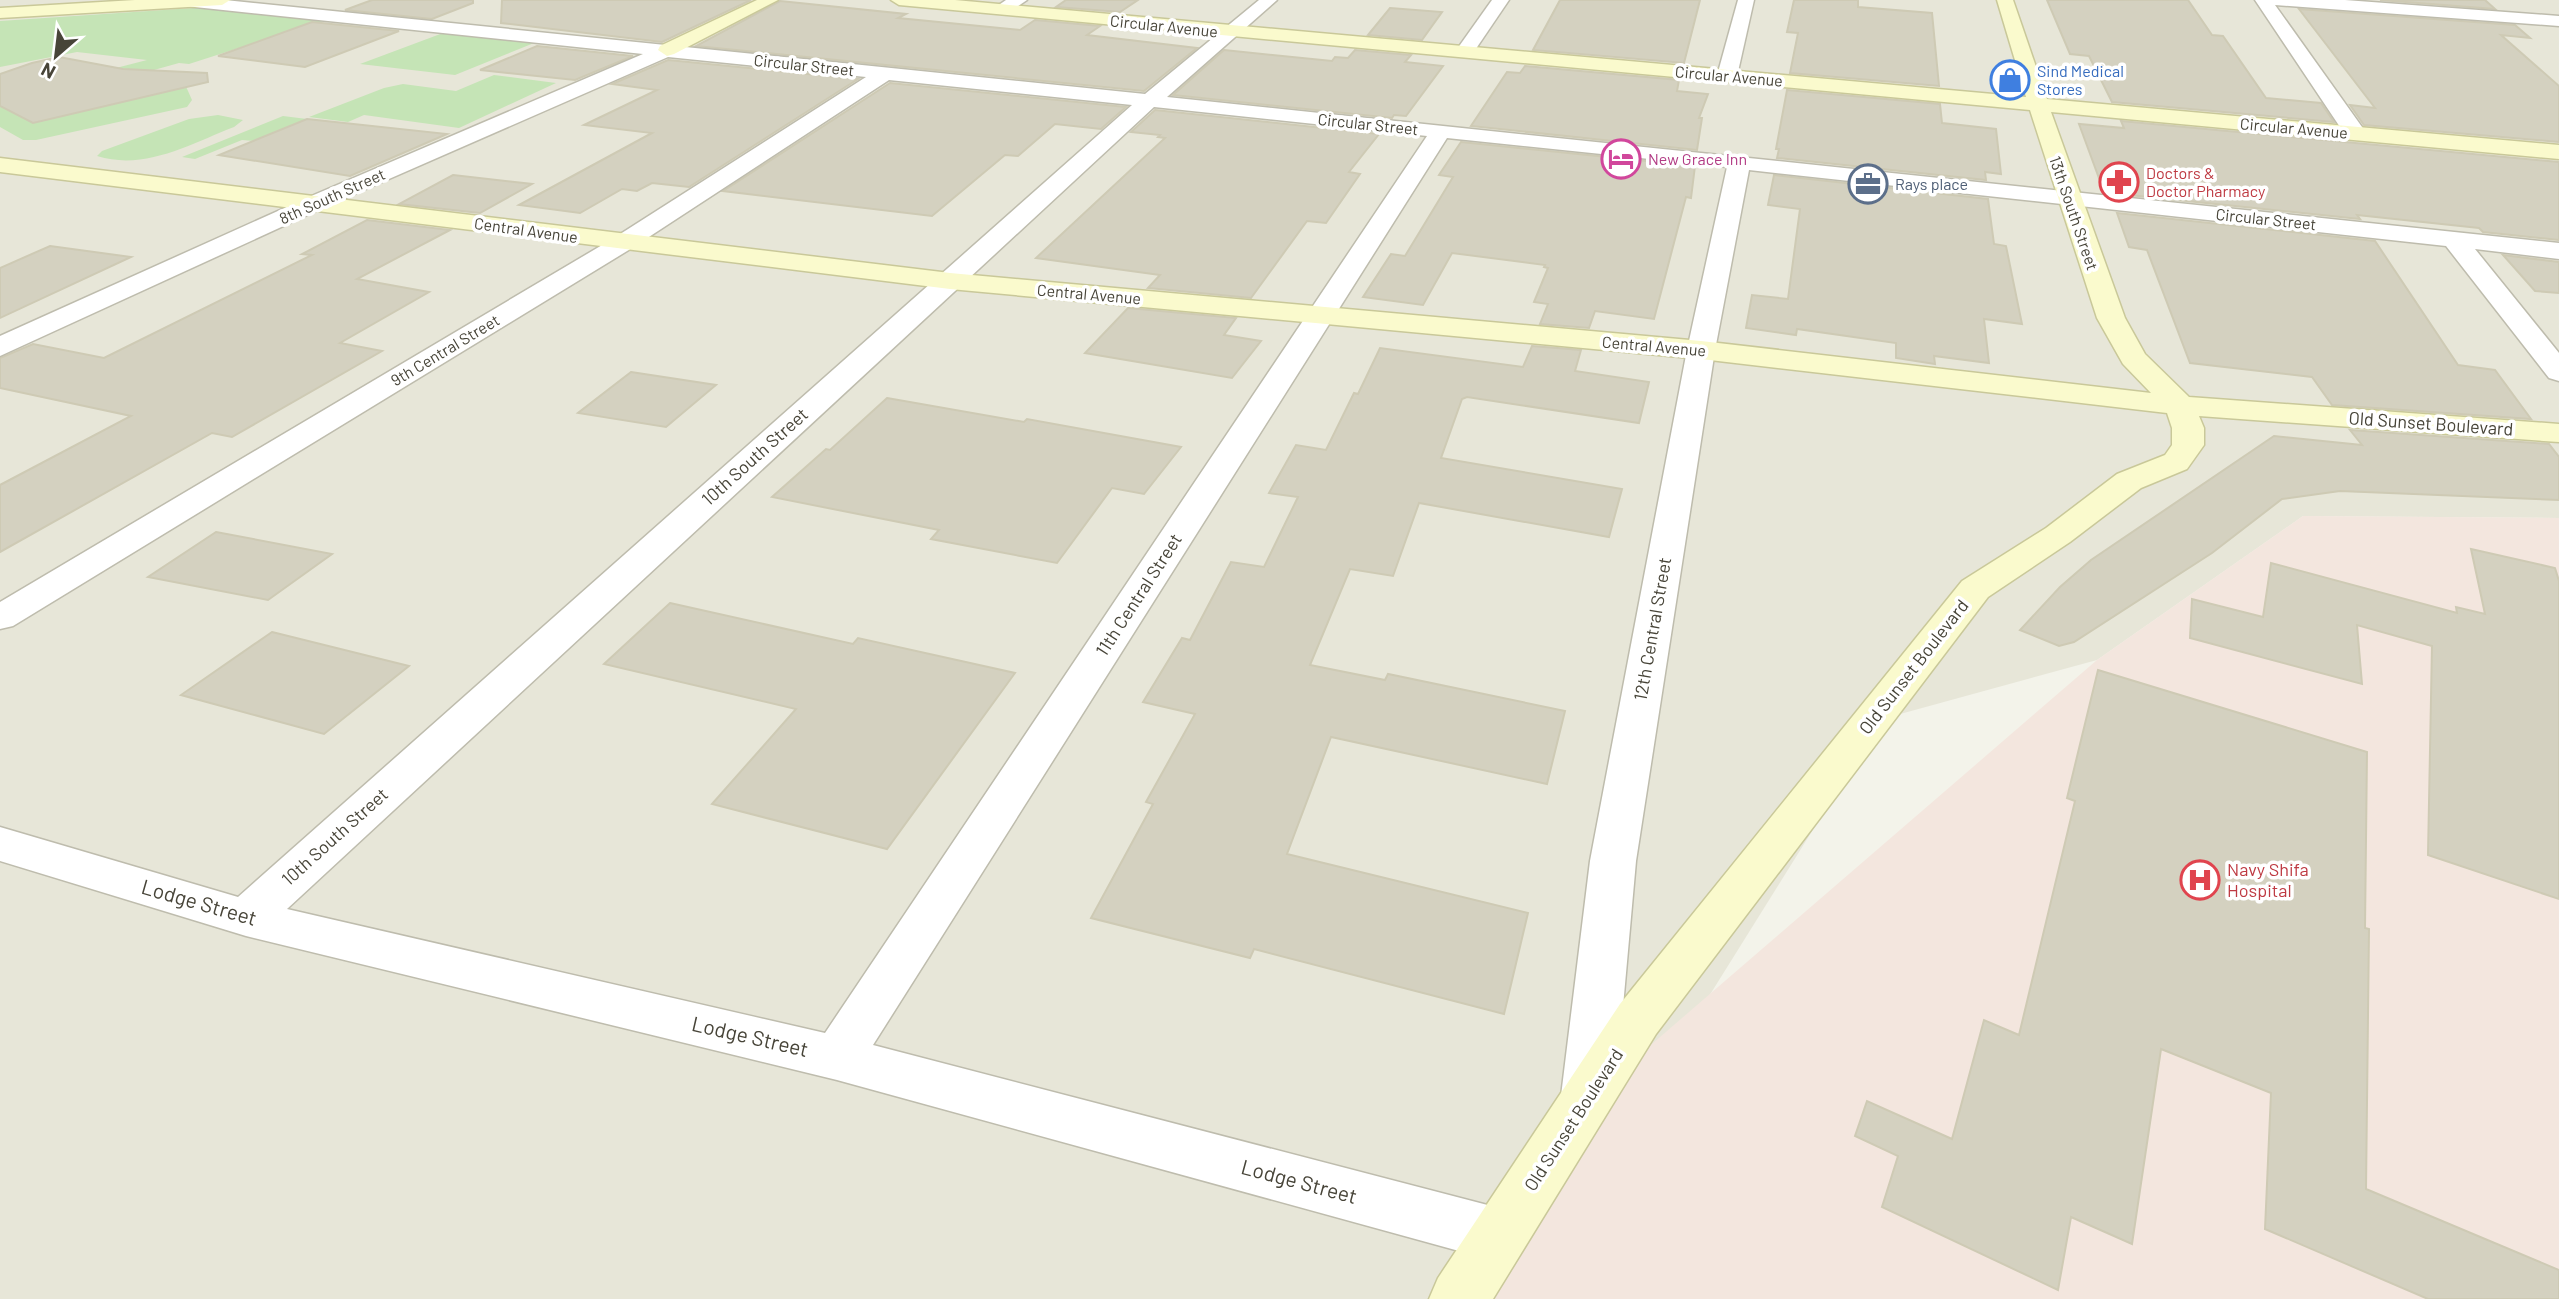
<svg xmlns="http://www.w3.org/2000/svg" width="2559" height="1299" viewBox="0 0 2559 1299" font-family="Barlow,sans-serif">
<rect width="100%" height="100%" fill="#f3f3ea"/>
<path fill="#e7e6d8" d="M0,0H2559V518L2303,516L2097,660L1882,719L1520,1299H0Z"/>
<path fill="#f3e6de" d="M2303,516L2559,518V1299H1461L1587,1100L2097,660Z"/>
<g fill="#c5e4b6">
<path d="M208,7L326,20L189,64L179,63L136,75L145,80L179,71L160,78L184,82L192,100L187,107L36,140H23L0,127V88L93,68L108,66L116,68L147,60L77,52L0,67V21Z"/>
<path d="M443,33L534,43L455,75L360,64Z"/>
<path d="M494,75L556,83L459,128L364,115L348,122L309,117L384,88L403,84L456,91Z"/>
<path d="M218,115L243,120L234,127C190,144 145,171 97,156L102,151L189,119Z"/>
<path d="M283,116L307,119L254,141L242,140L195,159L182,157Z"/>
</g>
<g fill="#d4d1c0" stroke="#cecab4" stroke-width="2">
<path d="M372,0H473V3L432,19L345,10Z"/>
<path d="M502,0H751L662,42L501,23Z"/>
<path d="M1066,0H1138L1120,12L1056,7Z"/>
<path d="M1560,0H1700L1684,63L1533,50Z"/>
<path d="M1794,0H1858V7L1932,13L1939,86L1790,73L1798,33L1787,32Z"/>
<path d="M2047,0H2188L2212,35L2223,36L2266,98L2321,103L2334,122L2112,102L2089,56L2070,54Z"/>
<path d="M2380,0H2485L2495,9Z"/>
<path d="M780,1L906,14L898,18L1020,30L1035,20L1100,26L1087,35L1197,48L1144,91L696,46Z"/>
<path d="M1390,8L1442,12L1422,40L1368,35Z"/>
<path d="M2299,9L2515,25L2530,38L2501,35L2559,86V142L2364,125L2350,105L2375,108Z"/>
<path d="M312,22L399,31L305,67L218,56Z"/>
<path d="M537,46L633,56L575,80L480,70Z"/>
<path d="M1224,50L1332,61L1335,57L1348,58L1355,50L1411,55L1405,62L1443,66L1406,116L1394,115L1392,118L1173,95Z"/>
<path d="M59,57L123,69L207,73L208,82L33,123L0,106V74L32,63Z"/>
<path d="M668,60L858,79L689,187L652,183L637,191L622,189L580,213L519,205L652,133L584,125L657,90L612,84Z"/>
<path d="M1525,66L1679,80L1677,91L1708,94L1699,118H1702L1697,150L1471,126L1507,72L1520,73Z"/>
<path d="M890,83L1126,107L1101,129L1055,124L1018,156L1005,155L932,216L723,191Z"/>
<path d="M1787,90L1940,104L1942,123L1996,129L2001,174L1985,172L1986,180L1777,158L1779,149H1776Z"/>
<path d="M1155,110L1379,134L1349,172L1360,174L1326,223L1307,221L1251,298L1148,288L1160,275L1036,258L1165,138L1158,137L1160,135L1131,132Z"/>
<path d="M307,119L447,134L350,176L219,155Z"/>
<path d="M2121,121L2559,162V240L2483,232L2479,228L2357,215L2360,219L2110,193L2108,189H2103L2079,124L2124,128Z"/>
<path d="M1461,142L1695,166L1691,198L1686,197L1654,319L1595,311L1589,328L1540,324L1548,304L1534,302L1548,268L1544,267L1545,265L1452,253L1423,305L1363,297L1391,254L1405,256L1453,177L1439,175Z"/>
<path d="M453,175L532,184L480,213L399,204Z"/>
<path d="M1774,175L1988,199L1994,244L2006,246L2022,324L1984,319L1989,363L1934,356L1935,364L1896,358V343L1797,329L1796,335L1746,328L1752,295L1788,299L1800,209L1768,205Z"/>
<path d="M2117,213L2375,241L2458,365L2495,370L2531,419L2332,405L2312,377L2190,363L2147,250L2129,247Z"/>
<path d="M367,220L450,230L357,279L429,292L340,343L382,351L232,437L212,433L0,552V485L131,416L0,388V358L33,344L104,358L312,255L302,254Z"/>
<path d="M50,246L131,257L0,318V268Z"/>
<path d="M2503,255L2559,262V293L2535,291Z"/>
<path d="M1128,308L1236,318L1224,335L1261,341L1232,378L1085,353Z"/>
<path d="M1532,346L1581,350L1575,371L1649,382L1639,423L1467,397L1462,399L1441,458L1622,489L1609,537L1419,503L1393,576L1350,569L1310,665L1385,680L1388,674L1565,711L1547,784L1331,737L1287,854L1528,913L1504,1014L1254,949L1250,958L1091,918L1153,804L1146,802L1195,714L1143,702L1182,638L1190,640L1231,562L1264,567L1298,497L1269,493L1296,445L1326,450L1354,393L1358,394L1380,348L1523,367Z"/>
<path d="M631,372L716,385L666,427L578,413Z"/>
<path d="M887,398L1024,422L1027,419L1181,447L1144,494L1112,488L1057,563L931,539L939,530L772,497L826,449L830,450Z"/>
<path d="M2350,430L2549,444L2559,457V500L2340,491L2282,499L2212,553L2074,642L2059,646L2020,630L2060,587L2091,560L2274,436L2362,445Z"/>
<path d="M216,532L332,554L268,600L148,577Z"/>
<path d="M2471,549L2555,568L2559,581V899L2428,855L2432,646L2357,625L2362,684L2190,638L2192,599L2263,617L2271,563L2457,613L2456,607L2485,614Z"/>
<path d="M670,603L853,644L858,638L1015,673L887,849L712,804L796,709L604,664Z"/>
<path d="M272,632L409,666L324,734L181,695Z"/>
<path d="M2098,670L2367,752L2365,928L2369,929L2366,1189L2559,1270V1299H2428L2265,1229L2271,1093L2161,1049L2132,1244L2071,1217L2058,1290L1882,1207L1898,1156L1855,1136L1867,1101L1952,1139L1984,1020L2019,1035L2075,801L2067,798Z"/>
</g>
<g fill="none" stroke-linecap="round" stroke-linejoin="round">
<g stroke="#bebcad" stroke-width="3">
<g id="street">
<path d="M168,0H225L1145,94L1259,0H1277L1167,97L2559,243V259L2475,249L2559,353V381L2549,378L2446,246L1749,170L1715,350L1636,861L1615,1096L1607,1112L1588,1119L1569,1112L1561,1096L1590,861L1687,350L1727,167L1447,138L873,1045L1499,1208L1520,1216L1528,1235L1520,1254L1499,1262L837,1080L246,936L0,861V827L238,897L1132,105L889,80L632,248L13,626L0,629V602L614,238L866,77L668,57L325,207L0,356V336L309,197L643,54L176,5ZM1154,107L1427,136L825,1033L287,909Z"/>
<path d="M1006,0H1027L1008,13H996L993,9Z"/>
<path d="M1492,0H1509L1471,56H1457L1455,52Z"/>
<path d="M1738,0H1754L1737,76L1727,82L1717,76Z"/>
<path d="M2255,0H2345L2559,16V26L2275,5L2367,134L2364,139H2348Z"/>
</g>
</g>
<g stroke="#c9c899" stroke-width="3">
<g id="secondary">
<path d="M135,0H230L222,5L0,18V8Z"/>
<path d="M757,0H778L674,54L667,56L658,50L660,46Z"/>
<path d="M891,0H955L2026,97L1997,0H2013L2047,99L2559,145V159L2051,112L2125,318L2145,354L2189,397L2559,424V442L2199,416L2204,428V445L2187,469L2141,488L2070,542L1988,597L1656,1034L1493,1299H1429L1438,1278L1620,1004L1962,581L2046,528L2117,474L2165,455L2172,445V428L2167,413L1701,359L950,289L0,172V158L950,273L1701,341L2151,393L2123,364L2097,318L2030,110L899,5Z"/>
</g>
</g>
<use href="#street" fill="#fff" fill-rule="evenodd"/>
<use href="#secondary" fill="#fafacd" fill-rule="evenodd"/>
</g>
<defs>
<g id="shop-ring" transform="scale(2.0125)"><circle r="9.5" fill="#fff" stroke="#3f7fe0" stroke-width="1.5"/><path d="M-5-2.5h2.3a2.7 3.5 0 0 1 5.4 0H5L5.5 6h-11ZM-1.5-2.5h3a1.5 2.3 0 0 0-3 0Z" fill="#3f7fe0"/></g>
<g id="hotel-ring" transform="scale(2.0125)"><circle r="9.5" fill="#fff" stroke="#d1479c" stroke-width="1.5"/><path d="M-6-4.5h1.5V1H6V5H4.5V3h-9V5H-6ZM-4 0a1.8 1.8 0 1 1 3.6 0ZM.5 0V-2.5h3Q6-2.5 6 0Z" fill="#d1479c"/></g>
<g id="pharmacy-ring" transform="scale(2.0125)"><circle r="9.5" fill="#fff" stroke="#e0444e" stroke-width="1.5"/><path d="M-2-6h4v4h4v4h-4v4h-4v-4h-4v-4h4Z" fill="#e0444e"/></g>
<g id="office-ring" transform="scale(2.0125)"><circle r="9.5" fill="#fff" stroke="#5c6f8a" stroke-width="1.5"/><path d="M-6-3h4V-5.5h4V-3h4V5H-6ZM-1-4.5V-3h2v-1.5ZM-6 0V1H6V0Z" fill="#5c6f8a"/></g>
<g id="hospital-ring" transform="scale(2.0125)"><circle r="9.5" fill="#fff" stroke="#e0444e" stroke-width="1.5"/><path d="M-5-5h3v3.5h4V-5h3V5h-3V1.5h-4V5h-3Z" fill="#e0444e"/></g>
</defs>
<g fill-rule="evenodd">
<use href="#shop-ring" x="2010" y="80"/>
<use href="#hotel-ring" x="1621" y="159"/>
<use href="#pharmacy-ring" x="2119" y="182"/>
<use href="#office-ring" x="1868" y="184"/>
<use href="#hospital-ring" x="2200" y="880"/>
</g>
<g text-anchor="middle" stroke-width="7" stroke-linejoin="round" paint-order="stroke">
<g font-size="16" fill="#474438" stroke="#fff">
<text transform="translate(1164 26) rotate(6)" y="6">Circular Avenue</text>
<text transform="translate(804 65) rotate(6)" y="6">Circular Street</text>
<text transform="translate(1729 76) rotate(5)" y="6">Circular Avenue</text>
<text transform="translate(1368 124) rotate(6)" y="6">Circular Street</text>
<text transform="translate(2294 128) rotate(5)" y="6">Circular Avenue</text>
<text transform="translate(332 196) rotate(-24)" y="6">8th South Street</text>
<text transform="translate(2074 213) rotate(71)" y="6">13th South Street</text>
<text transform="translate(2266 219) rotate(6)" y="6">Circular Street</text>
<text transform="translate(526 230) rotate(8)" y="6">Central Avenue</text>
<text transform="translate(1089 294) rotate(5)" y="6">Central Avenue</text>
<text transform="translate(1654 346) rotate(5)" y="6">Central Avenue</text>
<text transform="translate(445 350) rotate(-31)" y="6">9th Central Street</text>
</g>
<g font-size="16" fill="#366cbe" stroke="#fff" text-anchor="start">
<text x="2037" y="77">Sind Medical<tspan x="2037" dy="18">Stores</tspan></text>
</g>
<g font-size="16" fill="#b23c85" stroke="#fff" text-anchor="start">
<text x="1648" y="165">New Grace Inn</text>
</g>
<g font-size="16" fill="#be3a42" stroke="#fff" text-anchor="start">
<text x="2146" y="179">Doctors &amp;<tspan x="2146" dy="18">Doctor Pharmacy</tspan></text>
</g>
<g font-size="16" fill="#4e5e75" stroke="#fff" text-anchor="start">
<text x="1895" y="190">Rays place</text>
</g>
<g font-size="18" fill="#474438" stroke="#fff">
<text transform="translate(2431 424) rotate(4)" y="6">Old Sunset Boulevard</text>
<text transform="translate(755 457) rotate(-42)" y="6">10th South Street</text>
<text transform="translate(1139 595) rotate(-57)" y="6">11th Central Street</text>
<text transform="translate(1653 629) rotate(-80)" y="6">12th Central Street</text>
<text transform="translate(1914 667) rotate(-52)" y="6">Old Sunset Boulevard</text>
<text transform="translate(335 837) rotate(-42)" y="6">10th South Street</text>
<text transform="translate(1574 1120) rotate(-57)" y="6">Old Sunset Boulevard</text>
</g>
<g font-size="18" fill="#be3a42" stroke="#fff" text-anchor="start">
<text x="2227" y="876">Navy Shifa<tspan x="2227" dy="21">Hospital</tspan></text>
</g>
<g font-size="21" fill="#474438" stroke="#fff">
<text transform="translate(199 903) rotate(16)" y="7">Lodge Street</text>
<text transform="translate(750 1037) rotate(13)" y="7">Lodge Street</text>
<text transform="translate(1299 1182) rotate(15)" y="7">Lodge Street</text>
</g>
</g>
<g transform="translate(56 56) rotate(208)" stroke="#ffffff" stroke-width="5" paint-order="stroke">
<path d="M0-5L12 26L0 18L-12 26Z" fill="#474438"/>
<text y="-10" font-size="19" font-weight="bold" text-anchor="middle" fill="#474438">N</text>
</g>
</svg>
